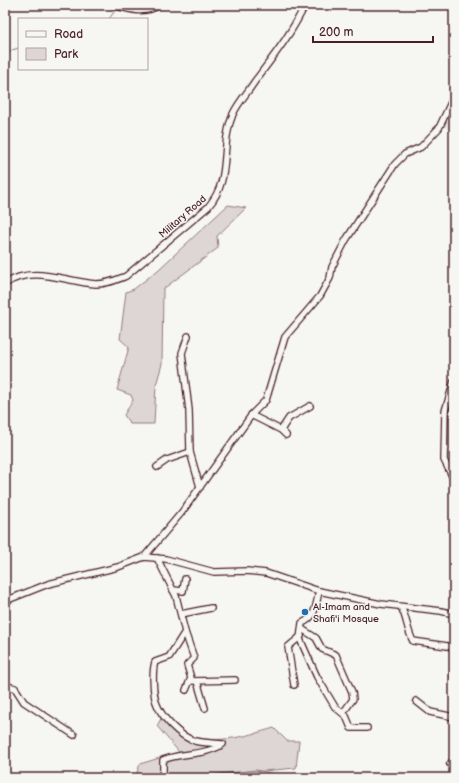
<svg xmlns="http://www.w3.org/2000/svg" width="459" height="783" viewBox="0 0 459 783" font-family="'Balsamiq Sans',sans-serif">
<rect width="100%" height="100%" fill="#f6f6f2"/>
<filter id="ink" filterUnits="userSpaceOnUse"><feTurbulence type="fractalNoise" baseFrequency=".025" numOctaves="2"/><feDisplacementMap in="SourceGraphic" scale="8" xChannelSelector="R" yChannelSelector="G"/><feConvolveMatrix kernelMatrix="1 2 1 2 8 2 1 2 1" color-interpolation-filters="sRGB"/></filter>
<g filter="url(#ink)">
<path fill="#e9e6e3" d="M453,102L454,103V131L439,125Z"/>
<g fill="#ddd6d5" stroke="#947a80">
<path d="M228,205L246,208L217,236L218,248L163,289L162,364L156,385L154,424H130L124,415L133,400L131,395L117,390L129,347L120,339L126,292L134,289L158,270Z"/>
<path d="M162,717C169,722 175,728 182,732C210,747 247,736 274,728L287,741H299L296,768C243,773 189,778 135,778L140,764L179,752L157,726Z"/>
</g>
<g fill="none" stroke-linecap="round" stroke-linejoin="round">
<g stroke="#8e747a" stroke-width="1">
<path d="M109,19L117,8"/>
<path d="M5,57L12,50L19,48"/>
<path d="M199,778L211,775L256,770L291,778"/>
</g>
<g stroke="#4a1f2b" stroke-width="8">
<g id="minor">
<path d="M112,5C127,9 145,15 159,5"/>
<path d="M5,284C32,264 66,282 96,284C107,284 116,280 126,276L208,207C233,178 219,147 233,114C238,103 248,92 255,81C273,57 292,33 305,5"/>
<path d="M188,336L182,353L189,410L190,452L200,487"/>
<path d="M454,381L445,411L444,460L454,480"/>
<path d="M251,415L281,430L286,435"/>
<path d="M281,430L289,418L310,406"/>
<path d="M157,467L167,460L190,452"/>
<path d="M144,557L182,512L253,413L266,400L285,337L320,296L330,278L332,267L346,240L395,164L405,154L421,147L439,128L454,96"/>
<path d="M157,558L176,596L185,632L169,657L155,662C152,671 153,693 156,702C161,717 180,737 195,741C204,743 214,743 223,744C205,756 182,752 163,760V771L160,778"/>
<path d="M173,590L183,591L185,579"/>
<path d="M319,591C316,604 316,618 302,623L300,639L317,677L335,707L346,716L351,728H367"/>
<path d="M5,601L48,584L118,567L144,557L166,559L214,572L247,571L266,573L319,591L381,604L441,611L454,614"/>
<path d="M401,607C407,618 407,630 413,641L454,647"/>
<path d="M181,614L211,608"/>
<path d="M302,629L316,638L322,649L336,655L352,692L353,699L343,713"/>
<path d="M185,632L194,658L187,665L191,678L186,690"/>
<path d="M454,666V677"/>
<path d="M191,681L235,680"/>
<path d="M197,681L205,708"/>
<path d="M5,685L15,688L24,702L74,735"/>
<path d="M294,685L288,647L301,636"/>
<path d="M416,701L430,712L454,717"/>
<path d="M450,764L454,759"/>
</g>
</g>
<use href="#minor" stroke="#f6f6f2" stroke-width="5.5"/>
</g>
</g>
<circle fill="#1f6fb2" stroke="#f6f6f2" stroke-width="1.5" cx="305" cy="612" r="4"/>
<g text-anchor="middle" stroke-width="3" stroke-linejoin="round" paint-order="stroke">
<g font-size="10" fill="#4a1f2b" stroke="#f6f6f2">
<text transform="translate(182 216) rotate(-41)" y="4">Military Road</text>
</g>
<g font-size="10" fill="#4a1f2b" stroke="#f6f6f2" text-anchor="start">
<text x="313" y="610">Al-Imam and<tspan x="313" dy="12">Shafi'i Mosque</tspan></text>
</g>
</g>
<rect width="459" height="783" fill="none" stroke="#f6f6f2" stroke-width="20"/>
<rect x="10" y="10" width="439" height="763" fill="none" stroke="#4a1f2b" stroke-width="1.5" filter="url(#ink)"/>
<rect x="18" y="18" width="130" height="52" fill="#f6f6f2" stroke="#b1a0a2"/>
<rect x="26" y="31" width="20" height="6" fill="#f6f6f2" stroke="#b1a0a2"/>
<text x="54" y="38" font-size="12" fill="#4a1f2b">Road</text>
<rect x="26" y="48" width="20" height="12" fill="#ddd6d5" stroke="#b1a0a2"/>
<text x="54" y="58" font-size="12" fill="#4a1f2b">Park</text>
<path d="M313 36v6h120v-6" fill="none" stroke="#4a1f2b" stroke-width="2"/>
<text x="319" y="36" font-size="12" fill="#4a1f2b" stroke="#f6f6f2" stroke-width="3" paint-order="stroke">200 m</text>
</svg>
